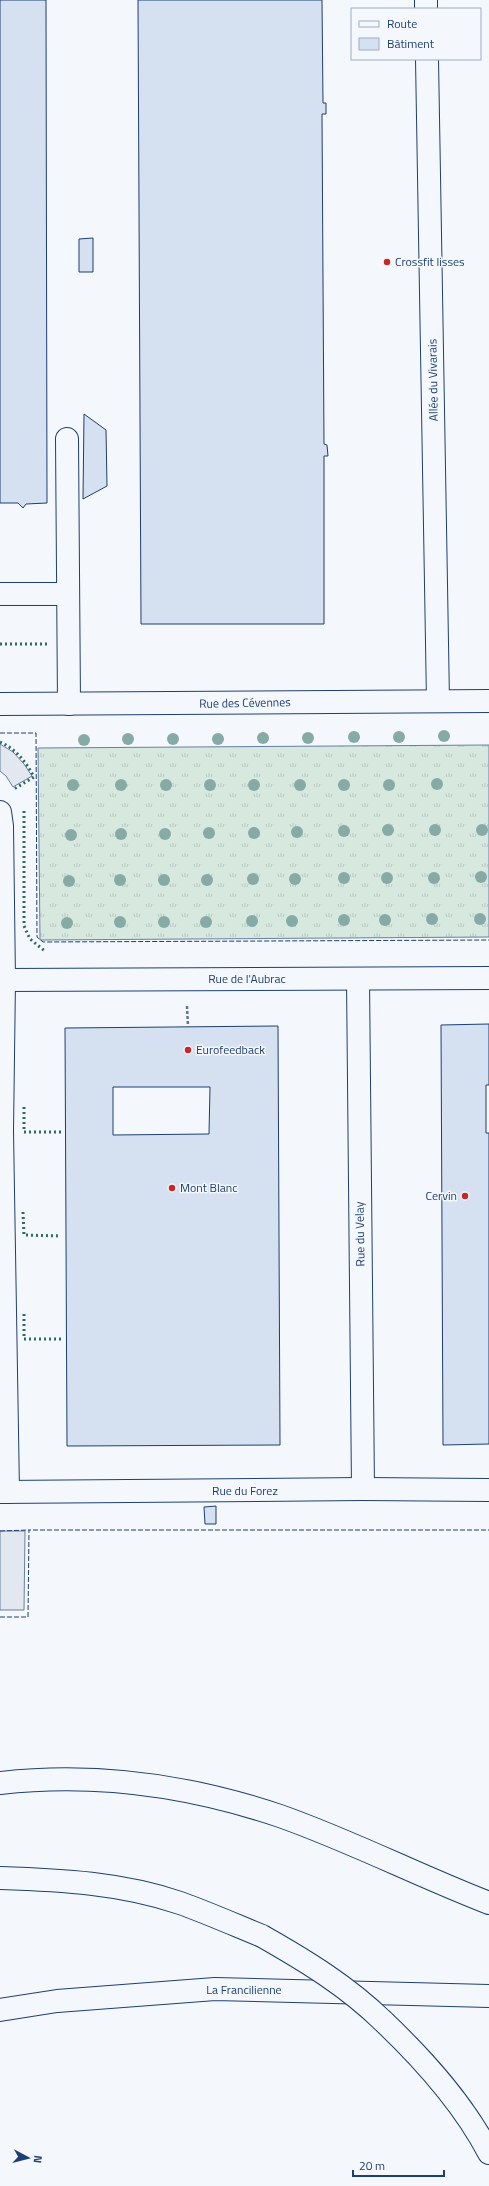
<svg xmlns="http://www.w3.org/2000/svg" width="489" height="2186" viewBox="0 0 489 2186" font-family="'Titillium Web',sans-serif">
<defs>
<pattern id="grass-tufts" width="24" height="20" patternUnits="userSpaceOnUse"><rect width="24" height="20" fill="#d7e8df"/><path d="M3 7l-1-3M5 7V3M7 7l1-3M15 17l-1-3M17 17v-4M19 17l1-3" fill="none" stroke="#b8c8c3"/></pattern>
</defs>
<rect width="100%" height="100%" fill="#f4f7fb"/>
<path fill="url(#grass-tufts)" stroke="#687fa3" d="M489,745V937L40,940L38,748Z"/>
<g fill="#e3e8f0" stroke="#687fa3">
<path d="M0,744L13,752L24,764L32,776L13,787L6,776L0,771Z"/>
<path d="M0,1531H25L24,1610H0Z"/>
</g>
<g fill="#d5e0f0" stroke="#1d3f73" fill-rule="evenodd">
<path d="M0,0H46L47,503L26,504L23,508L18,503H0Z"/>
<path d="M138,0H322L323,103H326V114H322L324,444L327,445L328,456H324V624H141Z"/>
<path d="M93,238V272H79V239Z"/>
<path d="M84,414L106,430L107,486L83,499Z"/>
<path d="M489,1024V1085H486V1133H489V1444L443,1445L441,1025Z"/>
<path d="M278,1026L280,1445L67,1446L65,1028ZM113,1087H210L209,1134L113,1135Z"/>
<path d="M216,1506V1524H205L204,1507Z"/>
</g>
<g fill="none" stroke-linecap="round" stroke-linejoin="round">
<g stroke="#1d3f73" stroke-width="24">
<g id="minor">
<path d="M426,0V9"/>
<path d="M427,59L438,701"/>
<path d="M67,439L69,704"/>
<path d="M0,594H67"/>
<path d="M0,704L489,701"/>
<path d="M0,812L2,826L4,980L2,1131L8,1492"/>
<path d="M358,979L363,1489"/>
<path d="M4,980L489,978"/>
<path d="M0,1492L363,1489L489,1490"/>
</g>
</g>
<g stroke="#1d3f73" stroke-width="24">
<g id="highway">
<path d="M0,1783C97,1772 188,1785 280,1816C351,1841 419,1876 489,1903"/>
<path d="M0,1878C61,1880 122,1883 180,1903C208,1913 235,1925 262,1936"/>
<path d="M0,2010L57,2001L215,1989L489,1996"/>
<path d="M383,2021C424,2060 463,2103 489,2153"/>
</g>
</g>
<path stroke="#5e769c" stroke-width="2.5" stroke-dasharray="3 2" stroke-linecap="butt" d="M187,1006L188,1027"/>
<use href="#minor" stroke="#f4f7fb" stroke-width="22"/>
<use href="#highway" stroke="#f4f7fb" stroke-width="22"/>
<g stroke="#1d3f73" stroke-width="24" stroke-linecap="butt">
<path id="highway-bridge" d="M262,1936C306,1961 347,1986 383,2021"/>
</g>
<use href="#highway-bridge" stroke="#f4f7fb" stroke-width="22"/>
<g stroke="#2c6c60" stroke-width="3" stroke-dasharray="2 3" stroke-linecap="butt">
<path d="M0,644H49"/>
<path d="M0,742C16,749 26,762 34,777L14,789"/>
<path d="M24,811V926L30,939L46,952"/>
<path d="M24,1107V1132H62"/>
<path d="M23,1212L24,1235L61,1236"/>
<path d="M24,1314V1339H63"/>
</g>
<g stroke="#1d3f73" stroke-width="1" stroke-dasharray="5 2" stroke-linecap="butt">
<path d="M0,733H36L37,937L43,942L489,940"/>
<path d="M0,1531L29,1530"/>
<path d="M0,1617H28L29,1530H489"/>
</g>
</g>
<g fill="#86aba6">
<circle cx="444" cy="736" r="6"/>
<circle cx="354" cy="737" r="6"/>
<circle cx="399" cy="737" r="6"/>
<circle cx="263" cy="738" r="6"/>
<circle cx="308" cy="738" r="6"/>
<circle cx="128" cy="739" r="6"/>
<circle cx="173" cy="739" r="6"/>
<circle cx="218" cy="739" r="6"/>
<circle cx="84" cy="740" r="6"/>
<circle cx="437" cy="784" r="6"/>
<circle cx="73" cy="785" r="6"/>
<circle cx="121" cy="785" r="6"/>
<circle cx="166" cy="785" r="6"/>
<circle cx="210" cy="785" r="6"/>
<circle cx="254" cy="785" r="6"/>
<circle cx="300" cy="785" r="6"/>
<circle cx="344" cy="785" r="6"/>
<circle cx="389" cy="785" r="6"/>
<circle cx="388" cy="830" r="6"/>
<circle cx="435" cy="830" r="6"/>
<circle cx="482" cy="830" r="6"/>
<circle cx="344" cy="831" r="6"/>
<circle cx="297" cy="832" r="6"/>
<circle cx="209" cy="833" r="6"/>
<circle cx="254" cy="833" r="6"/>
<circle cx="121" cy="834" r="6"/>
<circle cx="165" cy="834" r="6"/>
<circle cx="71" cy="835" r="6"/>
<circle cx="481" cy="877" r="6"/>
<circle cx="344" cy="878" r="6"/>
<circle cx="387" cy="878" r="6"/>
<circle cx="434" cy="878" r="6"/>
<circle cx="253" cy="879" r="6"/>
<circle cx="295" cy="879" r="6"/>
<circle cx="120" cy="880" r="6"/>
<circle cx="164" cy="880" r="6"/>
<circle cx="207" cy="880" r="6"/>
<circle cx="69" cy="881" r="6"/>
<circle cx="432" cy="919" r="6"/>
<circle cx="480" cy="919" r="6"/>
<circle cx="344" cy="920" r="6"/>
<circle cx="385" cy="920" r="6"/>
<circle cx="252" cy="921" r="6"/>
<circle cx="292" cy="921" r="6"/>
<circle cx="120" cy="922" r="6"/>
<circle cx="164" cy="922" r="6"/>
<circle cx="206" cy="922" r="6"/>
<circle cx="67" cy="923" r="6"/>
</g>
<g fill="#c62828" stroke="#f4f7fb" stroke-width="1.5">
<circle cx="387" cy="262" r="4"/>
<circle cx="188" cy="1050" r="4"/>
<circle cx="172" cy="1188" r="4"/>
<circle cx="465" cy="1196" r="4"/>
</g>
<g text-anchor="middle" stroke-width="3" stroke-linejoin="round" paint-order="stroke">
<g font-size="12" fill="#1d3f73" stroke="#f4f7fb" text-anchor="start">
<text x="395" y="266">Crossfit lisses</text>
<text x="196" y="1054">Eurofeedback</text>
<text x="180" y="1192">Mont Blanc</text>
<text x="457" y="1200" text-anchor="end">Cervin</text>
</g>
<g font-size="12" fill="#1d3f73" stroke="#f4f7fb">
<text transform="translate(433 380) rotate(-91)" y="4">Allée du Vivarais</text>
<text transform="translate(245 703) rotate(-1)" y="4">Rue des Cévennes</text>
<text x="247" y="983">Rue de l'Aubrac</text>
<text transform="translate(360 1234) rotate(-91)" y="4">Rue du Velay</text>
<text x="245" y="1495">Rue du Forez</text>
<text x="244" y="1994">La Francilienne</text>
</g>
</g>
<rect x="351" y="8" width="130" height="52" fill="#f4f7fb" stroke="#9eadc5"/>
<rect x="359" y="21" width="20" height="6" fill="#f4f7fb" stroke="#9eadc5"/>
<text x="387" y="28" font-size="12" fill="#1d3f73">Route</text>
<rect x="359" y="38" width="20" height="12" fill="#d5e0f0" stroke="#9eadc5"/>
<text x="387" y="48" font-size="12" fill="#1d3f73">Bâtiment</text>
<g transform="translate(28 2158) rotate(97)" stroke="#f4f7fb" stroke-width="3" paint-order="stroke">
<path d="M0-3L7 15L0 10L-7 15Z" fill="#1d3f73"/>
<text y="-6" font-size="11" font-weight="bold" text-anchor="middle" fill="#1d3f73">N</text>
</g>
<path d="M353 2170v6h91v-6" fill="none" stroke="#1d3f73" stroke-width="2"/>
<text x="359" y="2170" font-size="12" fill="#1d3f73" stroke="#f4f7fb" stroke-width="3" paint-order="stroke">20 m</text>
</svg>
